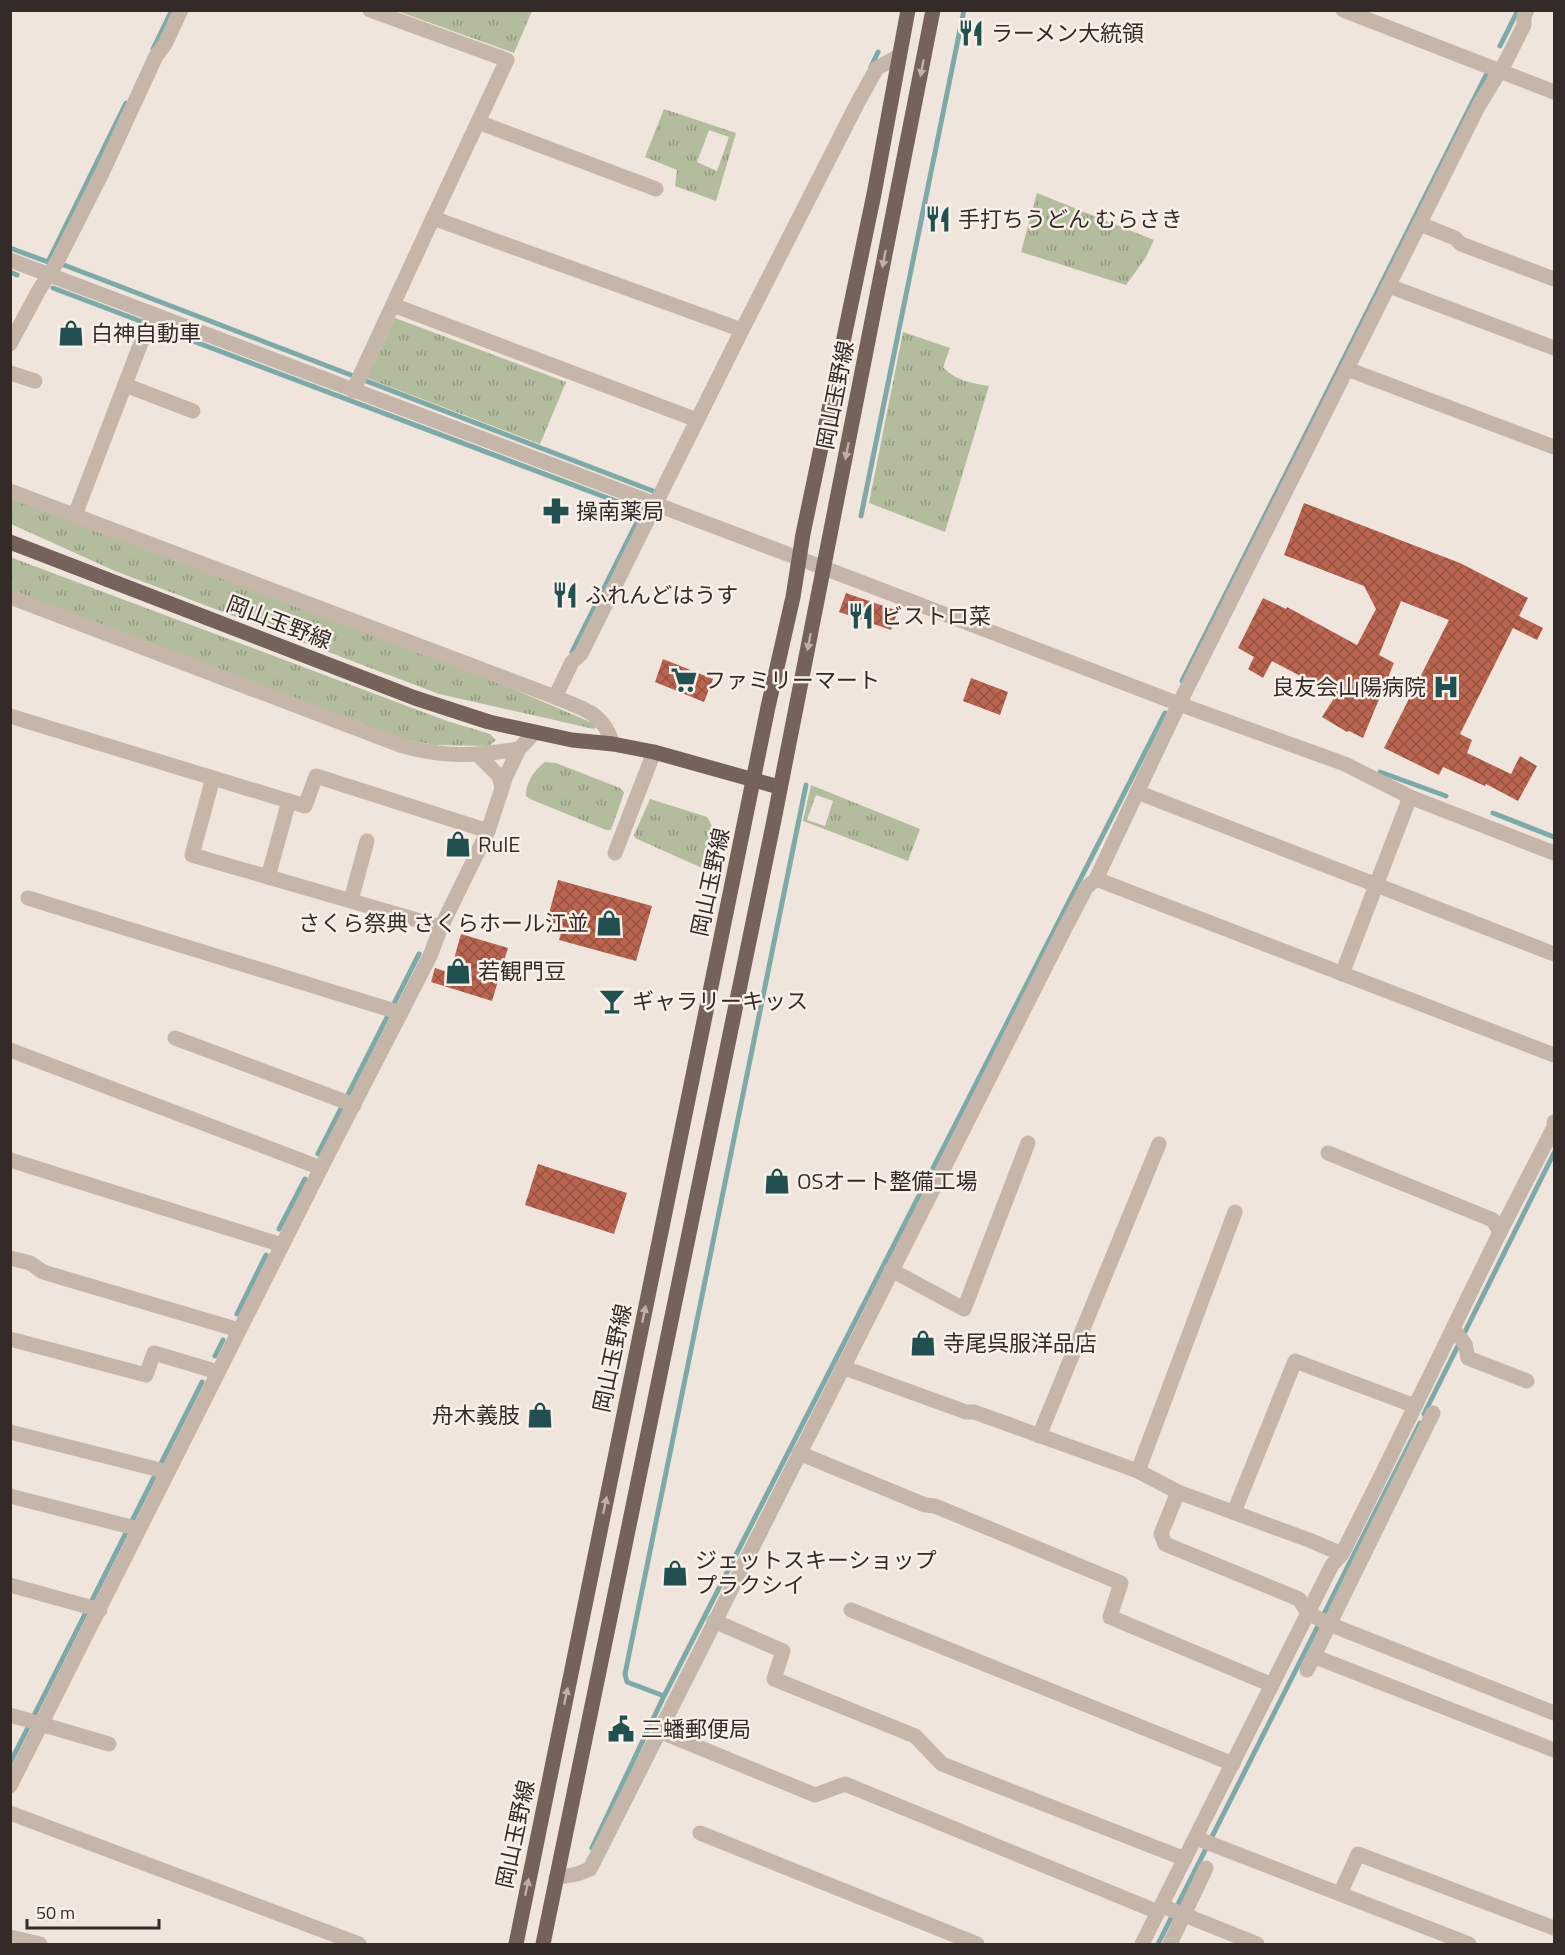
<svg xmlns="http://www.w3.org/2000/svg" width="1565" height="1955" viewBox="0 0 1565 1955" font-family="'Titillium Web','Noto Sans JP',sans-serif">
<defs>
<pattern id="grass-tufts" width="24" height="20" patternUnits="userSpaceOnUse" patternTransform="scale(1.5)"><rect width="24" height="20" fill="#b3bc9d"/><path d="M3 7l-1-3M5 7V3M7 7l1-3M15 17l-1-3M17 17v-4M19 17l1-3" fill="none" stroke="#929980"/></pattern>
<pattern id="building-cross-hatch" width="8" height="8" patternUnits="userSpaceOnUse" patternTransform="scale(1.5)"><rect width="8" height="8" fill="#b96550"/><path d="M0 0l8 8M0 8l8-8" fill="none" stroke="#975342"/></pattern>
</defs>
<rect width="100%" height="100%" fill="#efe5dc"/>
<g fill="url(#grass-tufts)" fill-rule="evenodd">
<path d="M397,11L532,10V11L514,53Z"/>
<path d="M664,109L736,133L716,201L675,186L677,170L645,157ZM709,130L729,137L717,171L697,162Z"/>
<path d="M1037,193L1154,240L1146,257L1126,285L1021,252Z"/>
<path d="M395,318L566,382L540,444L367,378Z"/>
<path d="M903,332L950,348L943,367C956,381 971,383 989,386L945,532L869,503Z"/>
<path d="M10,497L476,673L595,724L596,727L594,729L439,694L115,571L11,524Z"/>
<path d="M10,557L447,721L490,734L496,740L489,746L434,745L398,738L11,590Z"/>
<path d="M545,762L556,763L620,788L624,792L623,796L611,830H606L530,799L526,796C525,784 535,769 545,762Z"/>
<path d="M811,785L920,829L908,861L803,821ZM816,795L833,801L825,826L807,820Z"/>
<path d="M650,799L707,817L713,828L708,863L702,868L635,838L634,835Z"/>
</g>
<g fill="none" stroke-linecap="round" stroke-linejoin="round">
<g stroke="#7ea9a9" stroke-width="5">
<path d="M1500,46L1518,10"/>
<path d="M153,49L172,10"/>
<path d="M871,67L878,52"/>
<path d="M10,248L48,262L64,265L653,491"/>
<path d="M48,262L126,103"/>
<path d="M10,272L17,275"/>
<path d="M53,288L642,511"/>
<path d="M861,516L964,10"/>
<path d="M572,652L647,502"/>
<path d="M1182,681L1487,73"/>
<path d="M1380,772L1446,796"/>
<path d="M1493,813L1554,837"/>
<path d="M318,1154L419,954"/>
<path d="M279,1229L305,1179"/>
<path d="M237,1314L266,1255"/>
<path d="M215,1356L223,1340"/>
<path d="M1424,1414L1554,1153"/>
<path d="M664,1696L627,1682L625,1674L806,785"/>
<path d="M10,1763L202,1382"/>
<path d="M592,1848L664,1696L1165,713"/>
<path d="M1158,1944L1420,1423"/>
</g>
</g>
<g fill="url(#building-cross-hatch)">
<path d="M1304,503L1460,563L1528,598L1519,616L1543,628L1537,640L1513,628L1460,734L1472,740L1467,753L1511,774L1520,756L1537,766L1518,801L1486,784L1485,786L1443,767L1439,775L1384,748L1449,620L1401,601L1379,655L1394,663L1363,738L1349,731L1347,732L1322,717L1336,695L1272,661L1263,678L1248,669L1254,657L1238,648L1263,598L1286,609L1287,607L1357,645L1376,609L1364,586L1284,555Z"/>
<path d="M846,593L898,611L891,630L839,612Z"/>
<path d="M663,659L713,679L704,702L655,682Z"/>
<path d="M971,678L1008,692L1000,715L963,701Z"/>
<path d="M558,880L652,906L636,961L559,940L563,926L547,921Z"/>
<path d="M461,934L508,948L492,1001L431,982L435,968L450,973Z"/>
<path d="M538,1164L627,1193L614,1234L525,1205Z"/>
</g>
<g fill="none" stroke-linecap="round" stroke-linejoin="round">
<g stroke="#c6b5a9" stroke-width="15">
<path d="M370,10L507,60L433,218"/>
<path d="M1343,10L1554,92"/>
<path d="M478,122L656,189"/>
<path d="M1420,224L1455,238L1461,244L1554,279"/>
<path d="M10,260L798,558"/>
<path d="M1389,286L1554,348"/>
<path d="M393,305L697,420"/>
<path d="M10,344L39,290L57,262L103,171L156,56L165,44L181,10"/>
<path d="M1347,369L1554,447"/>
<path d="M10,373L35,381"/>
<path d="M125,385L193,411"/>
<path d="M353,391L433,218L742,330"/>
<path d="M10,491L555,697C585,710 602,711 613,744"/>
<path d="M75,515L152,314"/>
<path d="M10,597L400,745C442,758 476,756 519,749"/>
<path d="M555,697L572,662L581,654L742,330L858,102L877,68L899,56"/>
<path d="M10,716L305,806L316,776L488,831"/>
<path d="M478,755L499,776L502,788"/>
<path d="M213,778L192,855L441,927"/>
<path d="M1137,792L1554,954"/>
<path d="M615,853L654,752"/>
<path d="M268,877L289,801"/>
<path d="M1096,879L1554,1055"/>
<path d="M28,898L401,1013"/>
<path d="M351,900L367,841"/>
<path d="M1342,974L1410,797"/>
<path d="M175,1038L354,1105"/>
<path d="M10,1050L321,1168"/>
<path d="M1328,1153L1493,1220L1500,1232"/>
<path d="M10,1160L282,1245"/>
<path d="M10,1258L30,1263L43,1272L239,1330"/>
<path d="M891,1270L964,1309L1028,1143"/>
<path d="M1453,1328L1465,1344L1468,1358L1527,1381"/>
<path d="M10,1339L146,1375L154,1353L218,1372"/>
<path d="M842,1367L966,1412H974L1138,1471L1178,1492L1309,1540L1342,1554"/>
<path d="M10,1432L168,1472"/>
<path d="M1039,1436L1159,1144"/>
<path d="M799,1453L925,1505L935,1506L1121,1583L1110,1617L1272,1685"/>
<path d="M1138,1471L1235,1212"/>
<path d="M1178,1492L1161,1534L1165,1544L1299,1599L1308,1613L1329,1624L1554,1713"/>
<path d="M10,1496L139,1529"/>
<path d="M1234,1512L1295,1361L1415,1406"/>
<path d="M10,1585L100,1610"/>
<path d="M851,1610L1233,1764"/>
<path d="M714,1621L783,1651L774,1679L915,1736L942,1764L1185,1859"/>
<path d="M1313,1656L1554,1750"/>
<path d="M1307,1670L1433,1413"/>
<path d="M10,1715L109,1744"/>
<path d="M659,1731L815,1795L845,1784L1158,1912"/>
<path d="M10,1786L321,1168L430,956L441,927L488,831L506,776L519,749L535,732"/>
<path d="M10,1813L359,1944"/>
<path d="M700,1833L977,1944"/>
<path d="M1196,1838L1469,1944"/>
<path d="M556,1878L577,1874L590,1869L1063,932L1086,888L1096,879L1179,704L1479,105L1506,61L1524,25V16L1527,10"/>
<path d="M1340,1894L1358,1854L1554,1928"/>
<path d="M1162,1906L1257,1944"/>
<path d="M10,1937L40,1944"/>
<path d="M1142,1944L1332,1565L1342,1554L1378,1482L1500,1232L1554,1127V1122"/>
<path d="M1170,1944L1206,1868"/>
</g>
<path stroke="#c6b5a9" stroke-width="15" d="M798,558L1179,704L1345,764L1410,797L1554,853"/>
<g stroke="#74625b" stroke-width="15">
<path d="M10,542L415,698L489,722L572,740L613,744L654,752L779,787"/>
<path d="M516,1944L768,707L793,597L803,534L874,194L908,10"/>
<path d="M543,1944L774,820L933,10"/>
</g>
</g>
<defs><path id="oneway-solid" d="M-6-.8H1V-3.2L6.5 0L1 3.2V.8H-6Z" transform="scale(1.5)"/></defs>
<g fill="#bcb0a9">
<use href="#oneway-solid" transform="translate(922 68) rotate(101)"/>
<use href="#oneway-solid" transform="translate(884 259) rotate(101)"/>
<use href="#oneway-solid" transform="translate(847 451) rotate(101)"/>
<use href="#oneway-solid" transform="translate(809 642) rotate(101)"/>
<use href="#oneway-solid" transform="translate(644 1314) rotate(-78)"/>
<use href="#oneway-solid" transform="translate(605 1505) rotate(-78)"/>
<use href="#oneway-solid" transform="translate(566 1696) rotate(-78)"/>
<use href="#oneway-solid" transform="translate(527 1887) rotate(-78)"/>
</g>
<defs>
<g id="restaurant-bare" transform="scale(2.07)"><path d="M-5-6h1v4h1v-4h1v4h1v-4h1v5L-1.5 .5V6h-2V.5L-5-1ZM5-6V6H3V1.5H1.5Q1.5-4 5-6Z" fill="#225051" stroke="#f7efe8" stroke-width="2.5" paint-order="stroke"/></g>
<g id="shop-bare" transform="scale(2.07)"><path d="M-5-2.5h2.3a2.7 3.5 0 0 1 5.4 0H5L5.5 6h-11ZM-1.5-2.5h3a1.5 2.3 0 0 0-3 0Z" fill="#225051" stroke="#f7efe8" stroke-width="2.5" paint-order="stroke"/></g>
<g id="pharmacy-bare" transform="scale(2.07)"><path d="M-2-6h4v4h4v4h-4v4h-4v-4h-4v-4h4Z" fill="#225051" stroke="#f7efe8" stroke-width="2.5" paint-order="stroke"/></g>
<g id="supermarket-bare" transform="scale(2.07)"><path d="M-6-5.5h2.5l.6 2H6L4.5 2H-2.5L-4.4-4H-6ZM-1.5 3.2a1.3 1.3 0 1 0 .1 0ZM3 3.2a1.3 1.3 0 1 0 .1 0Z" fill="#225051" stroke="#f7efe8" stroke-width="2.5" paint-order="stroke"/></g>
<g id="hospital-bare" transform="scale(2.07)"><path d="M-5-5h3v3.5h4V-5h3V5h-3V1.5h-4V5h-3Z" fill="#225051" stroke="#f7efe8" stroke-width="2.5" paint-order="stroke"/></g>
<g id="bar-bare" transform="scale(2.07)"><path d="M-6-5H6L.8 .8V4.5H3.5V6h-7V4.5H-.8V.8Z" fill="#225051" stroke="#f7efe8" stroke-width="2.5" paint-order="stroke"/></g>
<g id="civic-bare" transform="scale(2.07)"><path d="M-.6-6.5H3V-4.5H.6V-3L4-1V1h2V6H-6V1h2V-1L-.6-3ZM-1.2 2.5V6h2.4V2.5Z" fill="#225051" stroke="#f7efe8" stroke-width="2.5" paint-order="stroke"/></g>
</defs>
<g fill-rule="evenodd">
<use href="#restaurant-bare" x="971" y="33"/>
<use href="#restaurant-bare" x="938" y="219"/>
<use href="#shop-bare" x="71" y="333"/>
<use href="#pharmacy-bare" x="556" y="511"/>
<use href="#restaurant-bare" x="565" y="595"/>
<use href="#restaurant-bare" x="861" y="616"/>
<use href="#supermarket-bare" x="684" y="680"/>
<use href="#hospital-bare" x="1446" y="687"/>
<use href="#shop-bare" x="458" y="844"/>
<use href="#shop-bare" x="609" y="923"/>
<use href="#shop-bare" x="458" y="971"/>
<use href="#bar-bare" x="612" y="1001"/>
<use href="#shop-bare" x="777" y="1181"/>
<use href="#shop-bare" x="923" y="1343"/>
<use href="#shop-bare" x="540" y="1415"/>
<use href="#shop-bare" x="675" y="1573"/>
<use href="#civic-bare" x="621" y="1729"/>
</g>
<g text-anchor="middle" stroke-width="5" stroke-linejoin="round" paint-order="stroke">
<g font-size="22" fill="#342b28" stroke="#f7efe8" text-anchor="start">
<text x="991" y="41">ラーメン大統領</text>
<text x="958" y="227">手打ちうどん むらさき</text>
<text x="91" y="341">白神自動車</text>
<text x="576" y="519">操南薬局</text>
<text x="585" y="603">ふれんどはうす</text>
<text x="881" y="624">ビストロ菜</text>
<text x="704" y="688">ファミリーマート</text>
<text x="1426" y="695" text-anchor="end">良友会山陽病院</text>
<text x="478" y="852">RulE</text>
<text x="589" y="931" text-anchor="end">さくら祭典 さくらホール江並</text>
<text x="478" y="979">若観門豆</text>
<text x="632" y="1009">ギャラリーキッス</text>
<text x="797" y="1189">OSオート整備工場</text>
<text x="943" y="1351">寺尾呉服洋品店</text>
<text x="520" y="1423" text-anchor="end">舟木義肢</text>
<text x="695" y="1568">ジェットスキーショップ<tspan x="695" dy="25">プラクシイ</tspan></text>
<text x="641" y="1737">三蟠郵便局</text>
</g>
<g font-size="22" fill="#342b28" stroke="#f7efe8">
<text transform="translate(835 395) rotate(-79)" y="8">岡山玉野線</text>
<text transform="translate(279 622) rotate(21)" y="8">岡山玉野線</text>
<text transform="translate(710 882) rotate(-78)" y="8">岡山玉野線</text>
<text transform="translate(612 1358) rotate(-78)" y="8">岡山玉野線</text>
<text transform="translate(515 1834) rotate(-78)" y="8">岡山玉野線</text>
</g>
</g>
<rect width="1565" height="1955" fill="none" stroke="#342b28" stroke-width="24"/>
<path d="M27 1919v9h132v-9" fill="none" stroke="#342b28" stroke-width="3"/>
<text x="36" y="1919" font-size="18" fill="#342b28" stroke="#f7efe8" stroke-width="4.5" paint-order="stroke">50 m</text>
</svg>
